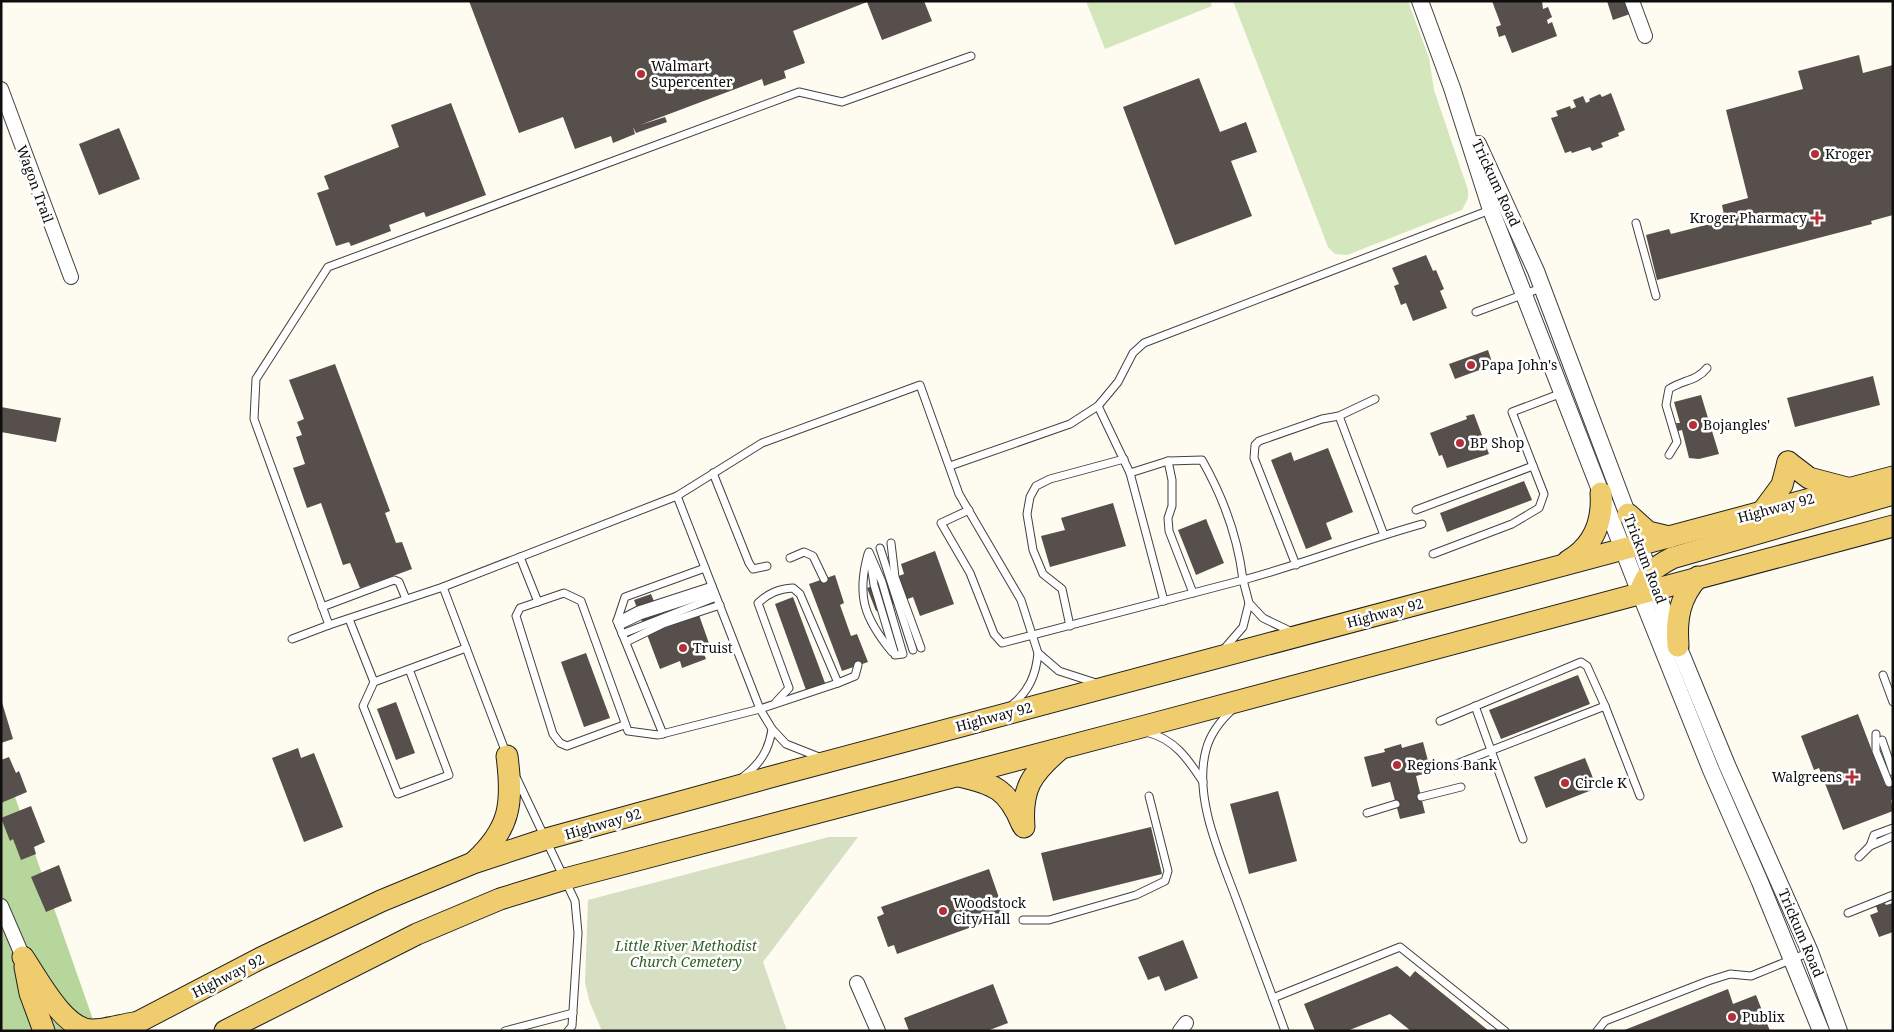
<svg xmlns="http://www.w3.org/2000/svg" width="1894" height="1032" viewBox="0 0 1894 1032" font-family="'Noto Serif',serif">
<rect width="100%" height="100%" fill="#fefbf0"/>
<g fill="#d3e6bc">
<path d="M1086,1H1210L1212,6L1105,49Z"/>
<path d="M1233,1H1408L1429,58L1434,90L1468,190V198L1462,210L1347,255L1335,254L1328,247Z"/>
</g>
<path fill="#b7d69c" d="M1,757L97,1031H1Z"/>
<path fill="#d6dfc2" d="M829,837H858L763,962L787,1031H602L590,1003L585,983L588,900Z"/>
<g fill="#564f4b">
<path d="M469,1H924L932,21L882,40L867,2L793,31L805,63L784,71L786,78L764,86L762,79L640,125L665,117L667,122L636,133L633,127L635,134L613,143L611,136L575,149L563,117L519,133Z"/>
<path d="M1492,1H1542L1543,9L1548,7L1552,17L1547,20L1548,24L1552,22L1557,36L1512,53L1505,35L1499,37L1496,27L1501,25Z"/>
<path d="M1607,1H1625L1630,14L1613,20Z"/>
<path d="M1859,55L1863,73L1893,65V215L1871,221L1872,224L1657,280L1646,235L1669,229L1671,234L1725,220L1722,205L1748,198L1726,110L1803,89L1798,71Z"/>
<path d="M1199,78L1220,132L1246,122L1257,152L1231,161L1252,216L1175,245L1123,107Z"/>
<path d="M1611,93L1625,130L1618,133L1619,136L1601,143L1603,147L1592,151L1590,147L1572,153L1571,151L1565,153L1551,118L1558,116L1556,111L1570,106L1571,109L1576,107L1573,100L1583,96L1586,103L1590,101L1589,99L1600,94L1602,97Z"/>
<path d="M451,103L486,195L426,217L424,212L389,225L391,231L351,246L349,242L336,246L317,193L329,189L324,176L399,147L391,125Z"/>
<path d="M119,128L140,179L99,195L79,144Z"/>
<path d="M1426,255L1433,271L1436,270L1444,289L1440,291L1447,308L1413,321L1406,303L1401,305L1394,286L1399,284L1392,268Z"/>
<path d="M1488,350L1493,365L1455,379L1449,364Z"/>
<path d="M335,364L390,511L385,513L396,543L402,542L412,569L360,588L350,563L343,565L321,503L307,508L293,468L305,464L296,437L302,435L297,422L304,419L289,380Z"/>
<path d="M1873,376L1880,405L1795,427L1787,398Z"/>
<path d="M1701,395L1719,454L1699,459L1689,458L1682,430L1678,431L1676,423H1680L1674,402Z"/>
<path d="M1,407L61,418L56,442L1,432Z"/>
<path d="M1474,414L1489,454L1447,468L1442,455L1439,456L1430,433L1467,419L1466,416Z"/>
<path d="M1328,448L1353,512L1326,523L1332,539L1306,549L1271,460L1291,452L1294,461Z"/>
<path d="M1524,481L1532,500L1447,532L1440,513Z"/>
<path d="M1113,503L1126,546L1050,567L1041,536L1065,530L1061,518Z"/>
<path d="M1206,519L1224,563L1196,575L1178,530Z"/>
<path d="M935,551L954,604L920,616L913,597L876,611L867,588L904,574L901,564Z"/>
<path d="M835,575L844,603L840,605L851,636L857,634L868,662L842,671L809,584Z"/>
<path d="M651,594L665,628L699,615L711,649L703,652L706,659L682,668L680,661L660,669L634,600Z"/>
<path d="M793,597L825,683L806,690L775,604Z"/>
<path d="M586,653L610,718L584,727L561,662Z"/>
<path d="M1578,675L1590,704L1501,739L1489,710Z"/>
<path d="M1,699L13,739L1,743Z"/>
<path d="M396,702L415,753L396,760L377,709Z"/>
<path d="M1858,714L1885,785L1893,782V799L1891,800L1893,811L1843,830L1819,768L1814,770L1801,736Z"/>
<path d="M1423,742L1431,772L1416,776L1425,813L1400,819L1390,782L1372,787L1364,757L1385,752L1384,749L1401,744L1402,748Z"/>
<path d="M298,748L301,758L314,753L343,827L304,842L272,758Z"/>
<path d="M9,757L16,773L19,771L27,792L1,803V760Z"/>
<path d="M1585,758L1597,788L1546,808L1534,777Z"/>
<path d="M1278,791L1297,861L1249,874L1230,804Z"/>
<path d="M31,806L45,842L34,847L36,854L21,860L13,839L10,841L1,818Z"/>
<path d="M1151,827L1162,874L1053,901L1041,853Z"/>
<path d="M59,865L72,901L46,912L31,877Z"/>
<path d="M989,869L1005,915L897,954L894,945L888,947L877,917L884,914L881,907Z"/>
<path d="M1885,903L1886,905L1893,903V932L1879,937L1870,915L1878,912L1876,906Z"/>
<path d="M1183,940L1198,978L1165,991L1159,976L1148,980L1138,957Z"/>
<path d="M1397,966L1410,977L1415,971L1489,1031H1411L1390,1014L1347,1031H1315L1304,1004Z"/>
<path d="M993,984L1008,1023L987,1031H909L904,1018Z"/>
<path d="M1728,989L1733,1004L1756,995L1770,1031H1622Z"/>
</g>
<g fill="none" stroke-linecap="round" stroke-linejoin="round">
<g stroke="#414141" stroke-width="9">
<g id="service">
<path d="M1636,223L1656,296"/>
<path d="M1476,312L1541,288"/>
<path d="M1098,406L1118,382L1133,353L1144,343L1490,210"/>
<path d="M1339,416L1384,535"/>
<path d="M1669,455L1677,442L1666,405L1669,389C1683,380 1697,381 1707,368"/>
<path d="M1168,461L1172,480V506L1168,518L1169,531L1193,593"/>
<path d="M950,466L1070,424L1098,406L1130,473L1164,601"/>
<path d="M713,473L749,563L753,569L767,566"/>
<path d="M1130,473L1168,461L1202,460C1223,497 1238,538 1243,580C1303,564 1361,541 1422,524"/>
<path d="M677,496L760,709L772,729"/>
<path d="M969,510L941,523L970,573L994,634L1002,643L1243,580L1249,603"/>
<path d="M1416,510L1533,466"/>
<path d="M891,543L895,577L921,648"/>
<path d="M880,548L913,650"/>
<path d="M869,552L882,582L903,654L895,655L874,585Z"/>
<path d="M868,554C856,597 865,619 892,652"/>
<path d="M1433,554L1512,524L1539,508L1544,494L1512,412L1562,393"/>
<path d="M520,557L538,602"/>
<path d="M790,558L804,552L813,556L824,579"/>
<path d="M1296,565L1254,458L1255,445L1259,441L1322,419L1339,416L1375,399"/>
<path d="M443,587L329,625L254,419L256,379L328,267L799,92L842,102L971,56"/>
<path d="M322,607L394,580L399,582L406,599"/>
<path d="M349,619L374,682"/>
<path d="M617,621L625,597L705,568"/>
<path d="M619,626L640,616L714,592"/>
<path d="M1070,626L1062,589L1043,574L1033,550L1027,514L1030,497L1036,486L1050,479L1124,459"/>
<path d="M622,634L716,597"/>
<path d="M292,639L329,625"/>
<path d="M626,642L663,624L720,605"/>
<path d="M1224,649L1243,627L1249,603L1263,618L1292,632"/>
<path d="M409,669L449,775L398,794L363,706L374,682L466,648"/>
<path d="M1883,675L1893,702"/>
<path d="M776,702L789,688L758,603C769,593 778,589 793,588L800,594L838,683L855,676L858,665"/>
<path d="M1012,705C1029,691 1036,675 1038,653L1059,671L1096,683"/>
<path d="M1475,706L1523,839"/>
<path d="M1233,709C1221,720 1210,734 1206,750C1193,798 1221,857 1237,901C1249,933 1261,966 1273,998"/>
<path d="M1440,721L1581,662L1587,666L1605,706"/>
<path d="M624,725L567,746L560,743L553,734L516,616L520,608L564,593L581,601L628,731L658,735L760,709L838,683"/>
<path d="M1146,732C1175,739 1188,759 1203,782"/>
<path d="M663,734L617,621L638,610L712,586"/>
<path d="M1876,734V751L1889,783"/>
<path d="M1882,740L1893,772"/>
<path d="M506,753L443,587L677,496L762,443L920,385L959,494L1021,600L1038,653"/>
<path d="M1454,765L1605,706L1640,796"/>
<path d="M743,777C760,764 769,750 772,729L786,744L819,757"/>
<path d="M517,779L575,901L578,933L572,1026L568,1031"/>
<path d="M1421,797L1461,787"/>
<path d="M1367,813L1396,804"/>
<path d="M1870,846L1874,835L1893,828"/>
<path d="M1859,857L1870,846L1893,836"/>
<path d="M1848,913L1893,895"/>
<path d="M1023,920H1049L1136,895L1165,881L1168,871L1149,796"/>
<path d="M505,1031L573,1013"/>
<path d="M1285,1031L1273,998L1400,947L1505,1031"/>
<path d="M1597,1031L1605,1021L1708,981L1730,974L1751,976L1810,952"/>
</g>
</g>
<g stroke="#414141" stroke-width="16">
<g id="minor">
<path d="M1632,1L1645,36"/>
<path d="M1,89L71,277"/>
<path d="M1,906L23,957"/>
<path d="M857,983L878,1031"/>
<path d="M1180,1031L1186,1023"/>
</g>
</g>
<g stroke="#414141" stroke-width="18">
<g id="tertiary">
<path d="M1420,1L1452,88L1491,210L1640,593L1711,770L1760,882L1821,1031"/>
<path d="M1478,144L1536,271L1667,619L1727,765L1810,952L1839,1031"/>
</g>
</g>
<g stroke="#1f1f1f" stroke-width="23">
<g id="primary">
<path d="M1788,462L1809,478L1847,488"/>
<path d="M1762,512L1782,485L1788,462"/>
<path d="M1628,514L1648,532L1669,537"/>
<path d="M1568,561C1594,546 1603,521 1601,493"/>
<path d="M1640,593C1645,574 1655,567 1672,558L1893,494"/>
<path d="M1678,646C1676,619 1679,598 1698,577"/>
<path d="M959,776C995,784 1008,790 1022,824"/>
<path d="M1024,827C1021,789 1031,774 1059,750"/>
<path d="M474,862C511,828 513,803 507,756"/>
<path d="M23,957C38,979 64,1030 92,1030C106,1030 121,1025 134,1023"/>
<path d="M25,967L30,993L44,1031"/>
<path d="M121,1031L261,958L381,901L473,863L546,839L778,775L1893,477"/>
<path d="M225,1031L417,934L500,899L565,879L1134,729L1893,526"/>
</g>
</g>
<use href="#service" stroke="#fff" stroke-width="7"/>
<use href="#minor" stroke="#fff" stroke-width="14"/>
<use href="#tertiary" stroke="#fff" stroke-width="16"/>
<use href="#primary" stroke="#efcd6f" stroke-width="21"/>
</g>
<g fill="#b43038" stroke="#fff" stroke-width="2">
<circle cx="641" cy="74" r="5"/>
<circle cx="1815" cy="154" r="5"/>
<path d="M1814.5 210.5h5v5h5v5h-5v5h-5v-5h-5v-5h5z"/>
<circle cx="1471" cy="365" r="5"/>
<circle cx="1693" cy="425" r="5"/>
<circle cx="1460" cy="443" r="5"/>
<circle cx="683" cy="648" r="5"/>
<circle cx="1397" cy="765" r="5"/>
<path d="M1849.5 769.5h5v5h5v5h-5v5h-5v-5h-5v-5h5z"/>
<circle cx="1565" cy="783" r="5"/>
<circle cx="943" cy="911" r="5"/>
<circle cx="1732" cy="1017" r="5"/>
</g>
<g text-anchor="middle" stroke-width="5" stroke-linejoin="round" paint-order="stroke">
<g font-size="14" fill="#0e0e0e" stroke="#fff" text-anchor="start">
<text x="651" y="71">Walmart<tspan x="651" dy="16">Supercenter</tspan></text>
<text x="1825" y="159">Kroger</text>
<text x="1807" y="223" text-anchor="end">Kroger Pharmacy</text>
<text x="1481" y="370">Papa John's</text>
<text x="1703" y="430">Bojangles'</text>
<text x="1470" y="448">BP Shop</text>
<text x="693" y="653">Truist</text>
<text x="1407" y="770">Regions Bank</text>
<text x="1842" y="782" text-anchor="end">Walgreens</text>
<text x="1575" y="788">Circle K</text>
<text x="953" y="908">Woodstock<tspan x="953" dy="16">City Hall</tspan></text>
<text x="1742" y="1022">Publix</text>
</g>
<g font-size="14" fill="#0e0e0e" stroke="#fff">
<text transform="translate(1496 183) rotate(65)" y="5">Trickum Road</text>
<text transform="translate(35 184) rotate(70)" y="5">Wagon Trail</text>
<text transform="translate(1776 508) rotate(-15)" y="5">Highway 92</text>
<text transform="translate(1645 559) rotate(69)" y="5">Trickum Road</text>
<text transform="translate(1385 613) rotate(-15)" y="5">Highway 92</text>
<text transform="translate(994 717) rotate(-15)" y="5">Highway 92</text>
<text transform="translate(603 824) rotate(-16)" y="5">Highway 92</text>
<text transform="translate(1801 933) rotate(67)" y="5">Trickum Road</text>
<text transform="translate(228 976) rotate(-27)" y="5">Highway 92</text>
</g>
<g font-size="14" font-style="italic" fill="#316123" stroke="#fff">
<text x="686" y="951">Little River Methodist<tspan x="686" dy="16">Church Cemetery</tspan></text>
</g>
</g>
<rect width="1894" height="1032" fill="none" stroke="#0e0e0e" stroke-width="5"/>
</svg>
